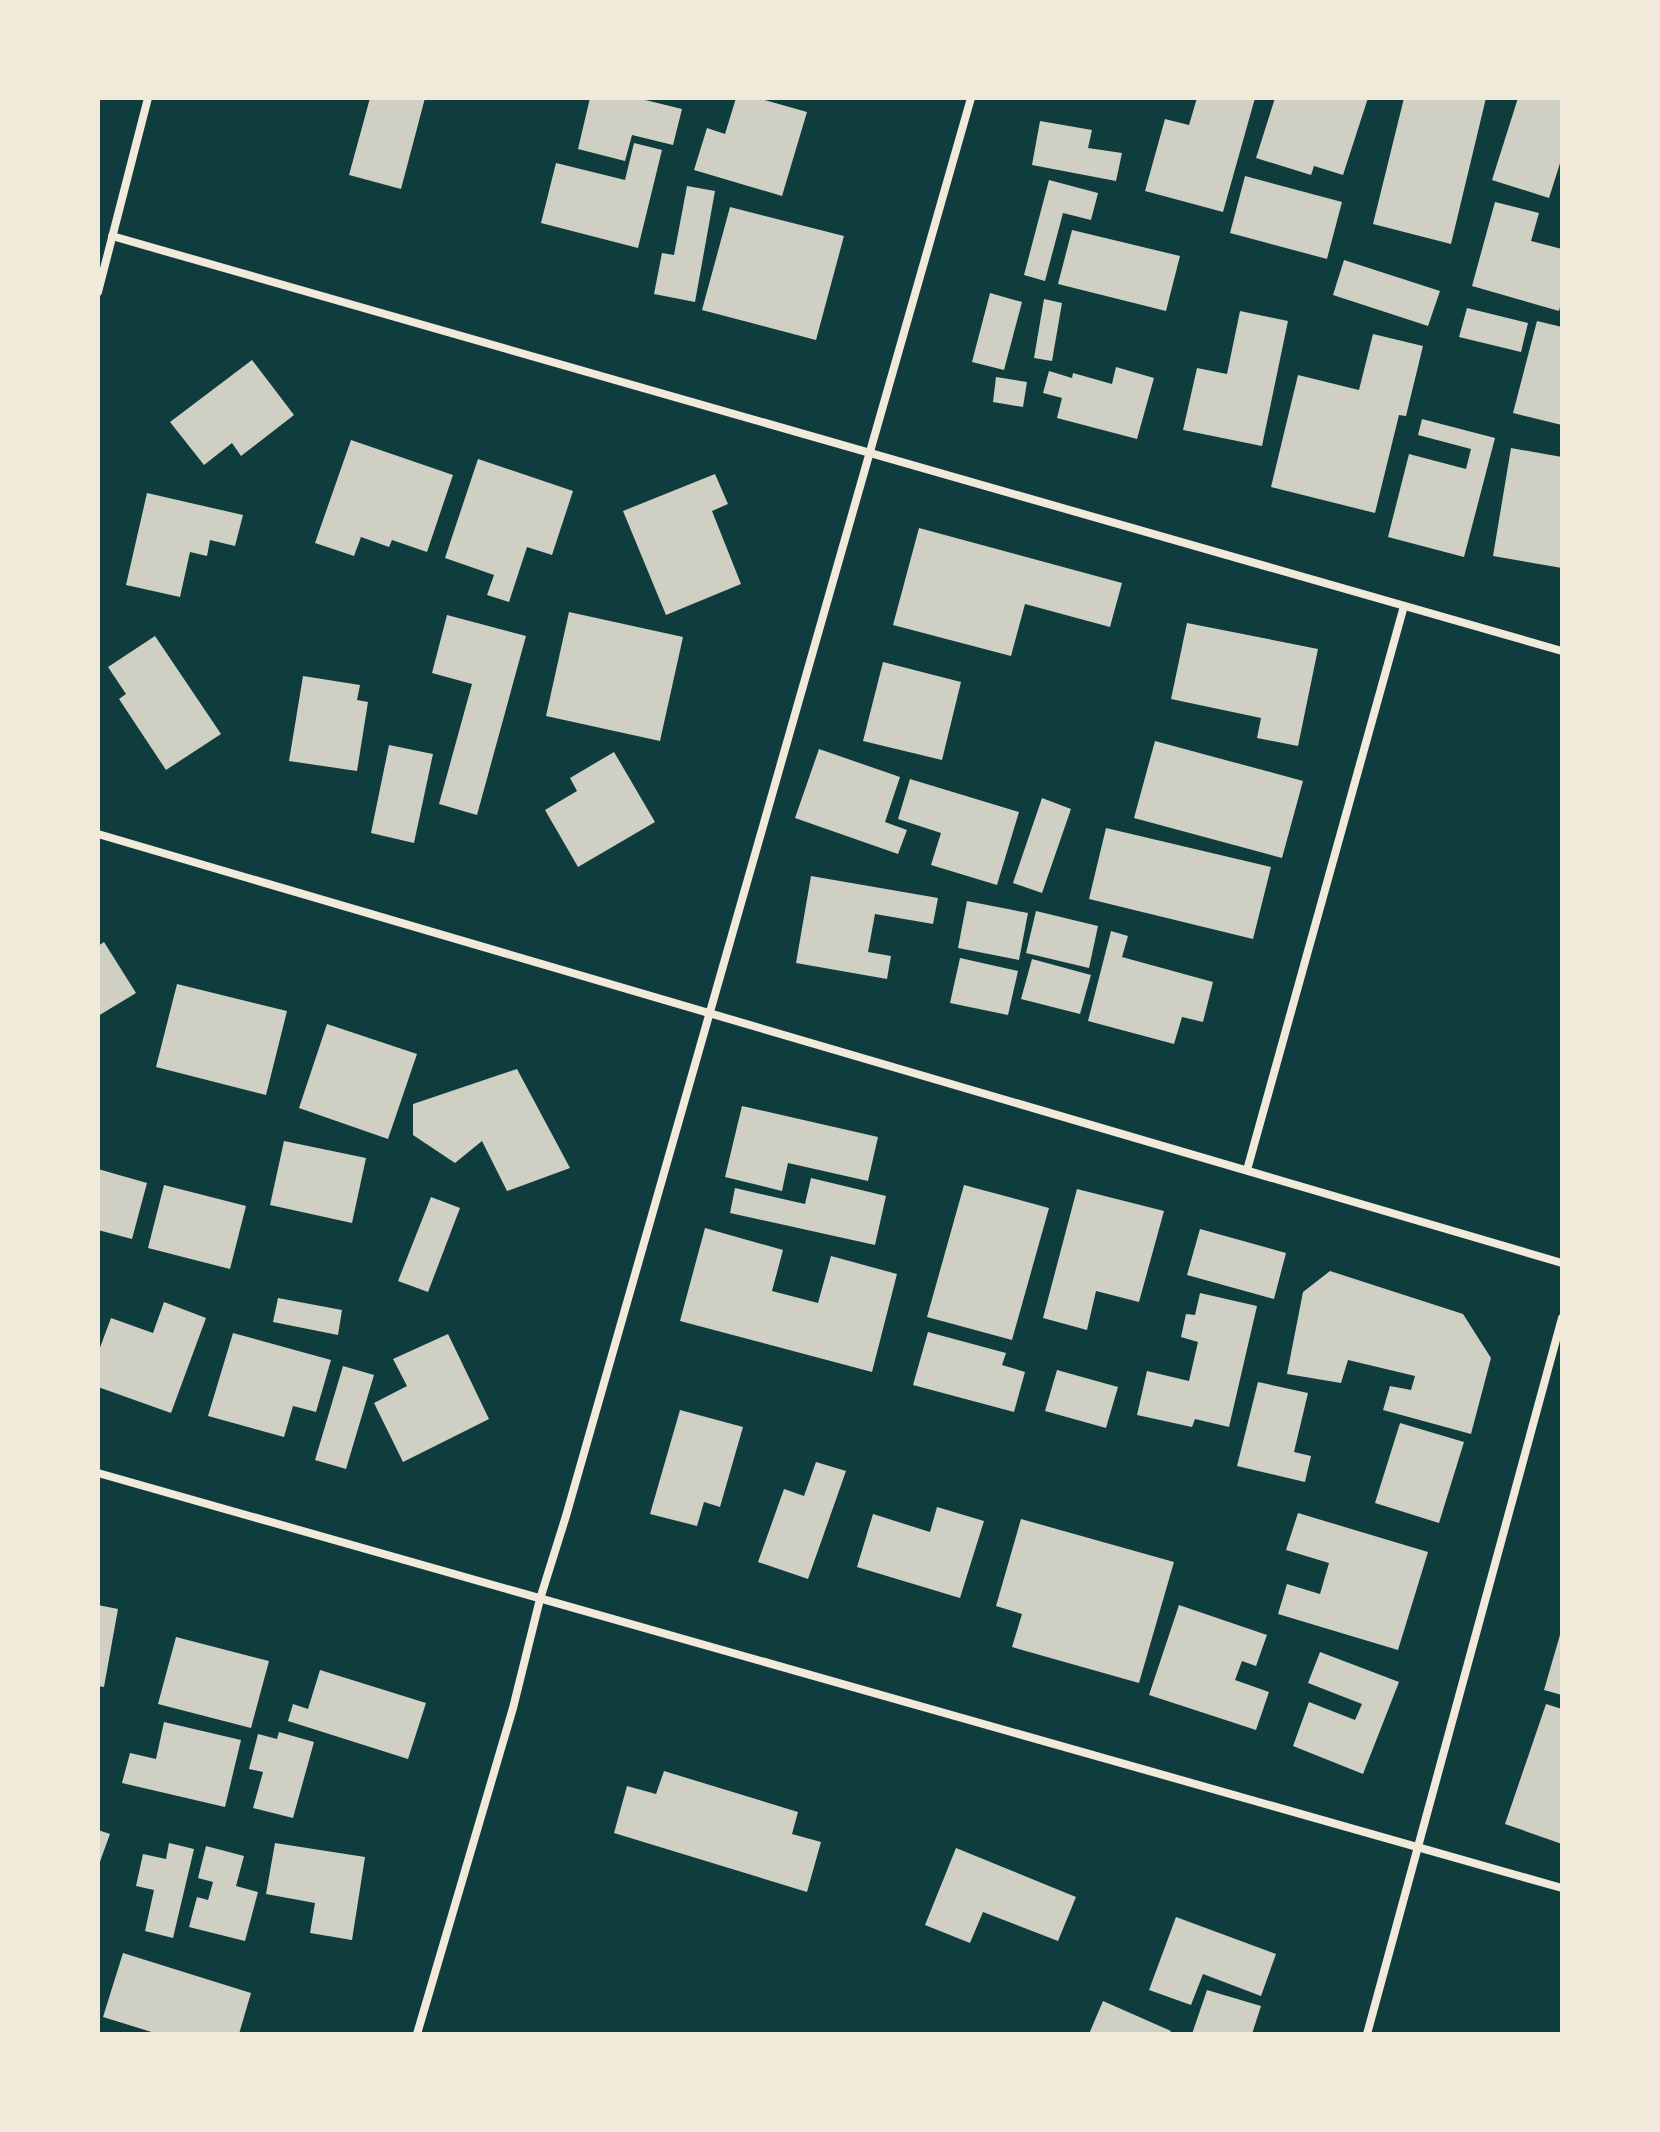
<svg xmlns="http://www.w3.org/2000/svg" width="1660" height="2132" viewBox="0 0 1660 2132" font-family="Quicksand,sans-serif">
<rect width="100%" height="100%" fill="#0f3d3e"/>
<g fill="#cfcfc3">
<path d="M370,98H425L401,189L349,175Z"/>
<path d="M590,98H637L682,109L673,145L632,135L625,161L578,149Z"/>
<path d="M736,98H758L807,112L782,196L694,170L707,128L725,134Z"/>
<path d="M1197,98H1255L1223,212L1145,191L1165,119L1189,125Z"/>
<path d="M1275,98H1368L1343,175L1314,166L1311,175L1256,158Z"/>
<path d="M1404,98H1486L1451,244L1373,224Z"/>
<path d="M1518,98H1562V157L1549,198L1492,180Z"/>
<path d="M1040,121L1092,130L1088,148L1122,153L1116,181L1032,165Z"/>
<path d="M634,143L662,150L638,248L541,223L556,163L625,180Z"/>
<path d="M1245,176L1342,202L1327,259L1230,233Z"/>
<path d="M1049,180L1098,193L1091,220L1063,213L1045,281L1024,275Z"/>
<path d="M687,186L715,191L695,302L654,294L662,253L674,255Z"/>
<path d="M1495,202L1539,213L1531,241L1562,249V299L1559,311L1472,286Z"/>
<path d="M730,207L844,236L816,340L702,310Z"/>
<path d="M1072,230L1180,256L1166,311L1058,284Z"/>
<path d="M1344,260L1440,291L1428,326L1333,295Z"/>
<path d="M990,293L1022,302L1004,370L972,362Z"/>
<path d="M1044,299L1062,303L1052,361L1034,358Z"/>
<path d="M1467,308L1528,323L1521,352L1459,337Z"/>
<path d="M1240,311L1288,321L1262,446L1183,430L1197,368L1227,374Z"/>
<path d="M1537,321L1562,327V425L1513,413Z"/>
<path d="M1373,334L1423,346L1406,416L1399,415L1375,513L1271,487L1298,375L1359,390Z"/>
<path d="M252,360L294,415L241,456L232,443L204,465L170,422Z"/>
<path d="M1116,367L1154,378L1137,439L1057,418L1062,398L1043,393L1049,371L1072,378L1073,373L1112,384Z"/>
<path d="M996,377L1027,382L1023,407L993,402Z"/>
<path d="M1422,419L1495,438L1464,557L1388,537L1409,454L1466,469L1471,449L1418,435Z"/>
<path d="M351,440L453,475L427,552L392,540L389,547L361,537L354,556L315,543Z"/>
<path d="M1511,448L1562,457V568L1493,556Z"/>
<path d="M478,459L573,491L552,555L527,547L509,602L487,595L494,575L445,558Z"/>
<path d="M715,474L728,504L712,511L741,584L666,615L623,511Z"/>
<path d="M147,493L243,515L235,546L210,540L207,556L190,552L180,597L126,585Z"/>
<path d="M919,528L1122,583L1110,627L1025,604L1011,656L893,625Z"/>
<path d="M569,612L683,637L660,741L546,716Z"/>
<path d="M447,615L526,636L477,815L439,804L472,684L432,673Z"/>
<path d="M1187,623L1318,649L1298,746L1257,738L1261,718L1171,699Z"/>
<path d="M155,636L221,734L166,770L119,699L126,694L108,667Z"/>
<path d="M883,662L961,682L942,760L863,741Z"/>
<path d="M303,676L360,685L357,700L368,702L357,771L289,761Z"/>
<path d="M1155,741L1303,781L1282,858L1134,818Z"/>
<path d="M389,745L433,754L414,843L371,833Z"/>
<path d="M819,749L900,777L885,822L907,830L898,854L795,818Z"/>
<path d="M614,752L655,822L578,867L545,810L577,791L570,778Z"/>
<path d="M910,779L1019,812L997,885L931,865L941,833L898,819Z"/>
<path d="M1042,798L1071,809L1042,893L1013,883Z"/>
<path d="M1106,828L1271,867L1253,939L1089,899Z"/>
<path d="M811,876L938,898L933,924L875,914L868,952L891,956L887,979L796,963Z"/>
<path d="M967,901L1028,913L1019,960L958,948Z"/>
<path d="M1036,911L1098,926L1089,968L1026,953Z"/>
<path d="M1111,931L1128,936L1122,957L1213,982L1203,1022L1182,1017L1174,1044L1088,1021Z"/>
<path d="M104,942L136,993L98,1016V946Z"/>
<path d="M960,958L1018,971L1008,1015L950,1003Z"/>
<path d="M1032,959L1091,975L1080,1014L1021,999Z"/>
<path d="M177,984L287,1011L266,1095L156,1067Z"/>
<path d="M327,1024L417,1054L388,1139L299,1108Z"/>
<path d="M517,1069L570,1168L507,1191L482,1141L455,1163L413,1135V1104Z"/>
<path d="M742,1106L878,1137L868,1181L788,1163L782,1191L725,1177Z"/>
<path d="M284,1141L366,1158L352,1223L270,1205Z"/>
<path d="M98,1169L147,1183L132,1239L98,1230Z"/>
<path d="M811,1178L886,1196L875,1245L730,1213L735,1188L805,1204Z"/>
<path d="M164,1185L246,1206L230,1269L148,1248Z"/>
<path d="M964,1185L1049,1208L1012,1340L927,1317Z"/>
<path d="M1077,1189L1164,1211L1139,1302L1096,1291L1087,1330L1043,1318Z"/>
<path d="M431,1197L460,1208L428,1292L398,1281Z"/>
<path d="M705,1228L783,1250L772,1291L818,1303L831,1256L897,1274L872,1372L680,1321Z"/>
<path d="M1200,1229L1286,1253L1274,1299L1187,1275Z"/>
<path d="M1330,1271L1463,1314L1491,1358L1471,1434L1383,1410L1390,1386L1411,1390L1415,1376L1348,1360L1341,1383L1287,1374L1303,1292Z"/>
<path d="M1200,1293L1257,1306L1229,1427L1195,1419L1192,1427L1137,1415L1147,1371L1189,1381L1198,1342L1181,1337L1186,1314L1195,1315Z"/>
<path d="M278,1298L342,1310L338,1335L273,1322Z"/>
<path d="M164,1302L206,1318L171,1413L98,1387V1353L111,1318L153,1333Z"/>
<path d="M928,1332L1006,1353L1002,1365L1025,1372L1014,1412L913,1385Z"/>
<path d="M233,1333L331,1360L316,1412L293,1406L284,1437L208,1416Z"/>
<path d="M448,1334L489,1419L403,1462L374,1403L407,1386L393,1359Z"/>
<path d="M343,1366L374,1375L346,1469L315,1460Z"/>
<path d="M1057,1370L1118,1387L1106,1428L1045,1411Z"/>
<path d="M1258,1382L1308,1393L1294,1452L1311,1456L1305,1482L1237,1466Z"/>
<path d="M680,1410L743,1427L720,1507L704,1502L697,1526L650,1514Z"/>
<path d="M1400,1423L1464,1442L1439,1523L1375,1503Z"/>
<path d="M816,1462L846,1471L808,1579L758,1562L784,1489L804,1496Z"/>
<path d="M937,1507L984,1521L960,1598L857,1567L873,1514L930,1532Z"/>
<path d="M1298,1513L1428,1552L1398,1650L1278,1614L1287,1584L1320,1594L1329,1563L1286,1550Z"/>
<path d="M1021,1519L1174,1562L1139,1683L1012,1647L1022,1614L996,1606Z"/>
<path d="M98,1605L118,1609L104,1687L98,1686Z"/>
<path d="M1179,1605L1267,1635L1256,1666L1242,1661L1235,1680L1269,1692L1256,1730L1149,1695Z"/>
<path d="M1562,1628V1695L1544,1690Z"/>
<path d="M176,1637L269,1661L251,1728L158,1704Z"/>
<path d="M1320,1652L1399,1682L1363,1774L1293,1746L1309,1702L1355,1720L1362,1704L1308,1683Z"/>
<path d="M320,1670L426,1703L408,1759L288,1721L293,1704L308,1709Z"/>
<path d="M1546,1704L1562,1709V1844L1505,1824Z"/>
<path d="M164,1722L241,1740L225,1807L122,1783L130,1753L156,1759Z"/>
<path d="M279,1732L314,1742L293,1818L253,1808L263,1772L249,1769L258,1734L277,1739Z"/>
<path d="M664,1771L798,1812L792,1834L821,1842L807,1892L614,1833L627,1786L656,1794Z"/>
<path d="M98,1830L110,1834L98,1867Z"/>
<path d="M169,1843L194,1849L173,1938L145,1931L154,1890L136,1886L143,1854L166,1859Z"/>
<path d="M275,1843L365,1857L352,1940L310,1933L315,1903L266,1894Z"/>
<path d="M206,1846L244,1856L236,1886L258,1892L245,1941L189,1927L197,1897L208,1900L213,1882L198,1878Z"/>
<path d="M956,1848L1076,1897L1058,1941L983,1912L970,1943L925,1925Z"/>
<path d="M1176,1917L1276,1954L1261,1996L1203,1974L1191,2005L1149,1990Z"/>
<path d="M123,1953L251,1993L239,2034H158L103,2017Z"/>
<path d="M1207,1990L1261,2006L1252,2034H1192Z"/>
<path d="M1103,2001L1171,2031L1169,2034H1089Z"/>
</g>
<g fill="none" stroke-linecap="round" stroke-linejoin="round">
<g stroke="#f1e9da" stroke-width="8">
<path d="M112,236L1562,651"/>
<path d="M98,292L148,98"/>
<path d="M98,834L1562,1263"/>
<path d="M1247,1170L1404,606"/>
<path d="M98,1473L1562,1888"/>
<path d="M417,2034L513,1708L540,1599L566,1516L971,98"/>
<path d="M1367,2034L1562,1318"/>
</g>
</g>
<rect width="1660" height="2132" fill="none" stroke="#f1e9da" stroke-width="200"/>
</svg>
